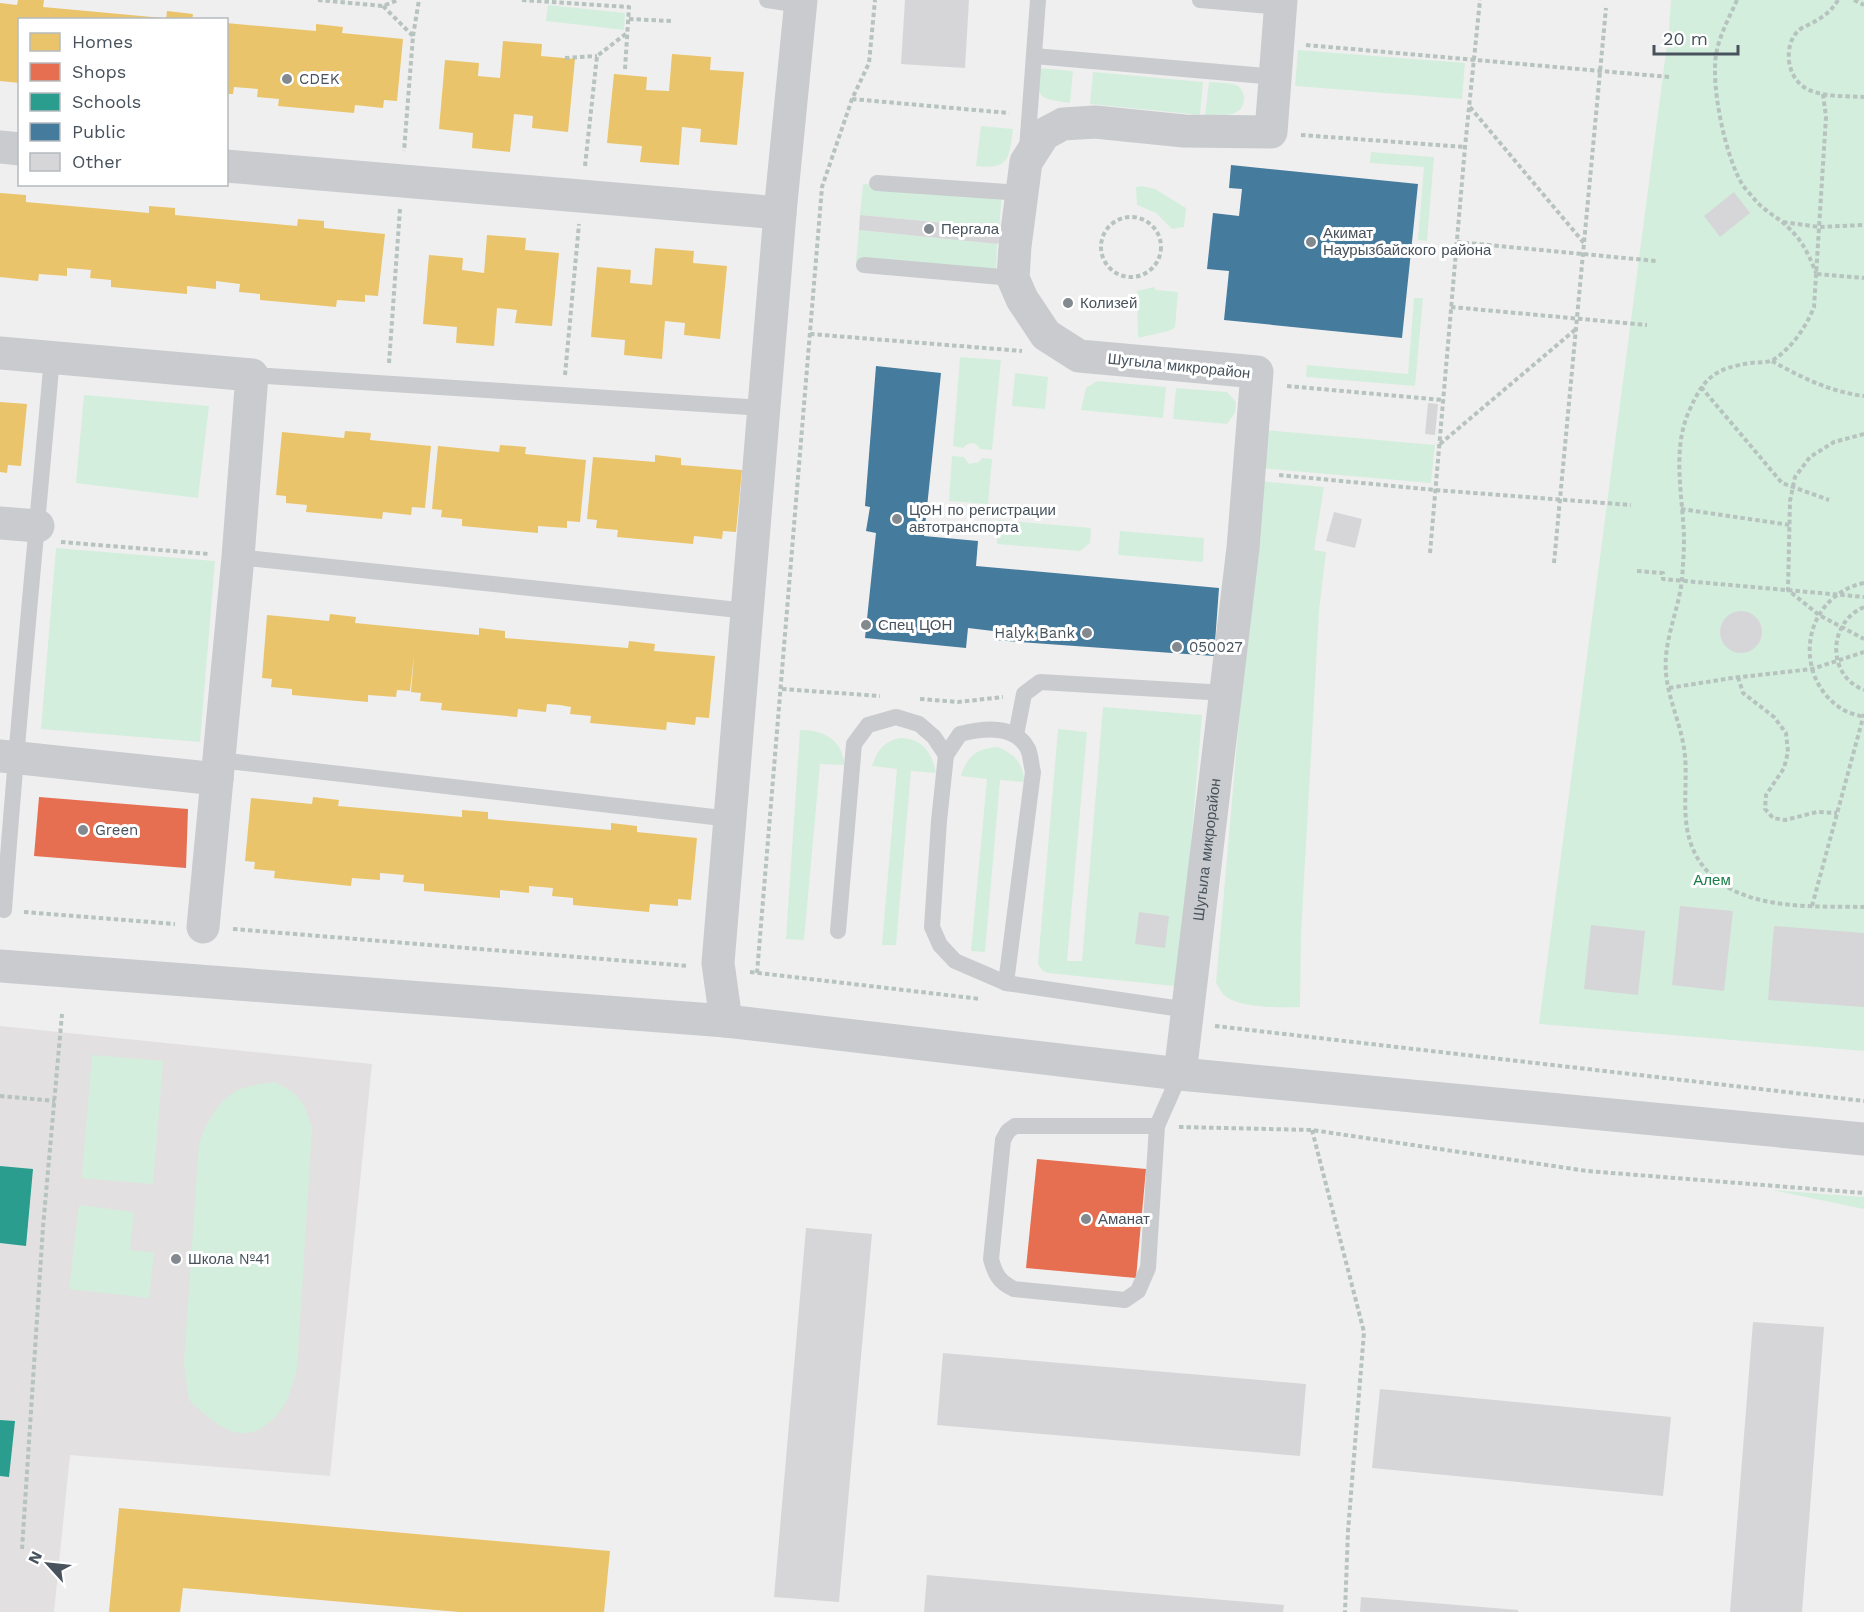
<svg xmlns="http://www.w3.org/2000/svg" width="1864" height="1612" viewBox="0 0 1864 1612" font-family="'Work Sans',sans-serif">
<rect width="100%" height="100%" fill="#f0efef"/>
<path fill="#e2e0e1" d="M0,1026L372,1064L330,1476L70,1455L54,1612H0Z"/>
<g fill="#d4eedd">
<path d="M1671,0H1864V1051L1539,1024L1669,29Z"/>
<path d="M548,5L625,13L624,30L546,21Z"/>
<path d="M1298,50L1465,63L1462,99L1295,86Z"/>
<path d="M1039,68L1073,71L1070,103C1040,98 1036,101 1039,68Z"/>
<path d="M1093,72L1203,82L1200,115L1090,104Z"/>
<path d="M1209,82C1218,83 1230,82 1238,86C1242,89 1244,94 1244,99C1243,119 1220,115 1205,115Z"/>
<path d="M981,126L1013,129C1009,158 1010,170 976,166Z"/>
<path d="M1371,152L1434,157L1427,241L1418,240L1424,167L1370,163Z"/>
<path d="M863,184L1002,195L999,228L860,215Z"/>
<path d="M1142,186L1155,189L1186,208L1184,227L1172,229L1156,213L1137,205L1136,187Z"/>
<path d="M859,230L997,244L996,274L856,262Z"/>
<path d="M1154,287L1156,290L1178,292L1175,328L1168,331L1138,338L1137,291Z"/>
<path d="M1414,298H1423L1415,386L1306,377L1307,365L1408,374Z"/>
<path d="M960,357L1001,360L992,450L980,449C976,441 968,442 963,448L953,446Z"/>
<path d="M1015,373L1048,377L1045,409L1012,406Z"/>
<path d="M1097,381L1166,387L1163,418L1081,410L1086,388Z"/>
<path d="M1176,388L1227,392L1236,402L1235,413L1227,424L1173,419Z"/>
<path d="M84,395L209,406L198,498L76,483Z"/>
<path d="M1263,430L1435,445L1431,483L1260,468Z"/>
<path d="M952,456L964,457L969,464L979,462L982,458L992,459L988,504L949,501Z"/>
<path d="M1260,481L1324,487L1314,550L1326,552L1319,611L1301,934L1300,1007C1283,1008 1237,1008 1224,995C1221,992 1219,987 1216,983Z"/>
<path d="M998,520L1091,528L1090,543L1080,551L997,544Z"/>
<path d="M1120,531L1204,538L1203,562L1118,555Z"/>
<path d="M56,548L215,561L200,742L41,729Z"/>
<path d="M1103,707L1202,715L1180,974L1174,986L1048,973L1042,970L1038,964L1058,729L1087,732L1067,961H1082Z"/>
<path d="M800,730C826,730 841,740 845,765L820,764L804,940L786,939Z"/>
<path d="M899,738C922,738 932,752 936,773L911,771L896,945H882L897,769L872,766C877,751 883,742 899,738Z"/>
<path d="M998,747C1016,755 1022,763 1025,782L1000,780L985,952L971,951L987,779L961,776C967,756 977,748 998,747Z"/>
<path d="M92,1055L163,1061L153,1184L82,1178Z"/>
<path d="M275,1082C302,1096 303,1101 312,1128L297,1369C294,1379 291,1391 287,1400C278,1417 259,1436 239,1433C221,1430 202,1412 189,1400L184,1363L199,1144C205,1125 219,1099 238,1090C249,1085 263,1084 275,1082Z"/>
<path d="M1772,1190L1864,1197V1209Z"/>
<path d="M79,1205L134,1212L130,1250L154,1253L149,1298L69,1289Z"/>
</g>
<g fill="#e9c46a">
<path d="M18,0H44L43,7L163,18V20H20V83L0,81V3L17,5Z"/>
<path d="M167,11L193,14L192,20H166Z"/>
<path d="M226,23L316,31V24L343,27L342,33L403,39L397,101L384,100L383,108L355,105L354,113L278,106L279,99L257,97L258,89L234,87L233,94H226Z"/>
<path d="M503,41L542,44L541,56L575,59L568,132L532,128L533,116L514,114L510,152L472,148L473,133L439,129L445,60L479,63L478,76L500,78Z"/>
<path d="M672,54L711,57L710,70L744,72L737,145L700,142L701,129L682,127L679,165L640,162L642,146L607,143L614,74L647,77L646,90L669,91Z"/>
<path d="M0,193L26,195V202L149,213V206L175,208V215L297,226L298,219L324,221V228L385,234L378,296L365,295V302L337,300L336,307L260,300V294L239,292L240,284L216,281V289L187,286V294L111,287V280L90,278L91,270L80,269L67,268V276L39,274L38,281L0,277Z"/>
<path d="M487,235L526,238L525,250L559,253L552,326L515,323L517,310L497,308L494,346L456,343L457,327L423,324L429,255L463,258L462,270L484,273Z"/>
<path d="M655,248L694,251L693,263L727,266L720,339L684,335L685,323L665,321L662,359L624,355L625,340L591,337L597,267L631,270L630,283L652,285Z"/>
<path d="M0,402L27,404L21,466L8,465L7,473L0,472Z"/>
<path d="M345,431L371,433L370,440L431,446L425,508L412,507L411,515L383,512L382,519L306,512L307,505L286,503V496L276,495L282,432L344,438Z"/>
<path d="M500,445L526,447L525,454L586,460L580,522L567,521V528L538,526V533L462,526V519L441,517L442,510L432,509L438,446L499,452Z"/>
<path d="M655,455L681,458V465L742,470L736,532L723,531L722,539L694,536L693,544L617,537L618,530L596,528L597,520L587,519L593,457L655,462Z"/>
<path d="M330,614L356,617L355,623L479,635V628L505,631V638L628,648L629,641L655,644L654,651L715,656L709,718L696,717L695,725L667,722L666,730L590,723L591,716L570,714L571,707L560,705L547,704L546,712L518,709L517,717L441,710L442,703L420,701L421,693L411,692L414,655L410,691L397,690L396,697L368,695V702L292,695V689L271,687L272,679L262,678L267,615L329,621Z"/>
<path d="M313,797L339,800L338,806L462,817V810L488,812V819L611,830V823L637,826V832L697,838L691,900L678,899V906L650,904L649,912L573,905V898L552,896L553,888L529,886V893L500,890V898L424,891V884L403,882L404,875L393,874L380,873V880L352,878L351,886L274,878L275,871L254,869L255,862L245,861L251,798L312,804Z"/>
<path d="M119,1508L610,1551L604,1612H459L183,1588L180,1612H109Z"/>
</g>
<g fill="#e76f51">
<path d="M39,797L188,809L186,868L34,856Z"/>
<path d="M1037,1159L1146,1169L1136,1278L1026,1268Z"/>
</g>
<g fill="#2a9d8f">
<path d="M0,1166L33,1169L26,1246L0,1243Z"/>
<path d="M0,1420L15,1421L9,1477L0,1476Z"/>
</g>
<g fill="#457b9d">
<path d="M1231,165L1418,184L1402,338L1224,320L1229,271L1207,269L1213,213L1239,216L1242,189L1229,188Z"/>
<path d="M876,366L941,373L924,536L978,541L976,566L1219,588L1214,656L993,640V631L968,628L966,648L865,638L876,533L866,531L870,507L865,506Z"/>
</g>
<g fill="#d6d6d8">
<path d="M905,0H969L965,68L901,64Z"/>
<path d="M1734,192L1750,213L1720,237L1704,216Z"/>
<path d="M860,215L999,228L1004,234L1002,240L997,244L859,230Z"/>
<path d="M1428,403L1438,404L1435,435L1425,434Z"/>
<path d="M1334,512L1362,519L1355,548L1326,541Z"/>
<circle cx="1741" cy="632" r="21"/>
<path d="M1680,906L1733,911L1724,991L1672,985Z"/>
<path d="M1139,912L1169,916L1165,948L1135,944Z"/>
<path d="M1591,925L1645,931L1638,995L1584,989Z"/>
<path d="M1774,926L1864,933V1007L1768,1000Z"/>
<path d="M806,1228L872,1234L839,1602L774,1597Z"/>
<path d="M1753,1322L1824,1327L1802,1612H1730Z"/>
<path d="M943,1353L1306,1384L1300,1456L937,1425Z"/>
<path d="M1380,1389L1671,1417L1663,1496L1372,1468Z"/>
<path d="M927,1575L1284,1605L1283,1612H924Z"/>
<path d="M1361,1597L1518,1610V1612H1360Z"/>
</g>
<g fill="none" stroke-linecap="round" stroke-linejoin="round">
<g stroke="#b7c3bf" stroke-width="4" stroke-dasharray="4.5 3" stroke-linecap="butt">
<path d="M318,0L383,6L398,0"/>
<path d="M522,0L629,7L625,69"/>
<path d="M1737,0C1729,18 1719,36 1716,55C1711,87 1725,155 1742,184C1746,190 1752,196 1756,201C1763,209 1773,215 1781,221C1801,238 1807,250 1816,273"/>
<path d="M1838,0C1831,12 1822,18 1810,24C1806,26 1801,28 1798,31C1790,39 1788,50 1789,61C1795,100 1833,95 1864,97"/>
<path d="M1854,0L1864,5"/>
<path d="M383,6L413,36L404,151"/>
<path d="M629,19L671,21"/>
<path d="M413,36L419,0"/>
<path d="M1306,45L1669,77"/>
<path d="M565,58L597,56"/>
<path d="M1823,94L1826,117L1814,307C1806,327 1792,348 1773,360C1767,363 1757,362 1751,363C1716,368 1704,377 1690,409C1671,449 1683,496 1684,538C1684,552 1683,566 1682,579C1679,610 1663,641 1666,673C1668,698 1680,722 1684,748C1690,787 1676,826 1700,862C1734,912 1812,906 1864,907"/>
<path d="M852,99L1009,113"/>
<path d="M1470,107L1584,243"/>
<path d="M1301,135L1465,147"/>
<path d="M585,166L597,56L627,33"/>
<circle cx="1131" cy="247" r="30"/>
<path d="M1783,222L1819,227L1864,225"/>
<path d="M1457,242L1656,261"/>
<path d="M1817,274L1864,278"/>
<path d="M1451,307L1647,325"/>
<path d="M810,334L1022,351"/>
<path d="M1772,361C1800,377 1831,392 1864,396"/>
<path d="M389,363L400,209"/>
<path d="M565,375L579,224"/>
<path d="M1287,386L1443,400"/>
<path d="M1701,387L1782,483L1829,500"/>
<path d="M1864,434L1834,442L1810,457L1795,477L1790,501L1788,590L1819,615L1864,639"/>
<path d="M1440,444L1576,329"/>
<path d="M1279,475L1435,490L1631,505"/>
<path d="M1681,509L1790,525"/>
<path d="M61,542L209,554"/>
<path d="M1430,553L1465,147L1480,0"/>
<path d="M1554,563L1606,8"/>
<path d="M1637,571L1663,573V579L1864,597"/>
<path d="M1864,583C1849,586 1838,593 1828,603C1799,634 1805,686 1842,709C1848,713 1857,715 1864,717"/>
<path d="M1864,607C1828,622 1826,675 1864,690"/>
<path d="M1738,677L1743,693L1774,717L1786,733L1788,752L1784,768L1766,795L1765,809L1773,818L1785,820L1817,812L1837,813"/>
<path d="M1669,688L1732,678L1812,669L1864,652"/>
<path d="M782,689L880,696"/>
<path d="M920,699L958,702L1003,697"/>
<path d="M1812,906L1864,714"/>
<path d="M24,912L175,924"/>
<path d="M233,929L689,966"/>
<path d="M750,972L981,999"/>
<path d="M757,973L822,187L852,99L869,63L875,0"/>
<path d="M1215,1026L1864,1101"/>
<path d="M0,1096L55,1101"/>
<path d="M1179,1127L1312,1130L1587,1171L1864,1193"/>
<path d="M1312,1130L1364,1332L1348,1531L1345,1612"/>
<path d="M22,1549L43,1227L62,1014"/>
</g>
<g stroke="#c9cbce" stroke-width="16">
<path d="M767,0L800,5"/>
<path d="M1200,0L1281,7"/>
<path d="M1034,56L1276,77"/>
<path d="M1027,149L1038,0"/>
<path d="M877,183L1021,193"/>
<path d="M864,265L1013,278"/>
<path d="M252,375L765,408"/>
<path d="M238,557L748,611"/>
<path d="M1016,735L1024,694L1040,682L1226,693"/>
<path d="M946,755L960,734C983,728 1015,724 1028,749C1031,756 1031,765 1033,772L1006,983"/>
<path d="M219,760L731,819"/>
<path d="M4,910C17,726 36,542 52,357"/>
<path d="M838,931L854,744L868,725L896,717L919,724L934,737L946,755L939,821L932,927L940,945L955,961L1006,983L1188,1010"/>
<path d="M1157,1126H1015L1008,1131L1003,1140L991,1259C995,1274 999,1282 1014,1289L1125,1300L1138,1291L1148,1268L1157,1126L1180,1074"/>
</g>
<g stroke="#c9cbce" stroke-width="33">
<path d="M0,147L20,149"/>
<path d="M226,166L780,213"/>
<path d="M0,353L252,375L238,557L203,927"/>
<path d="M0,523L38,526"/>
<path d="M0,756L217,779"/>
<path d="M0,966L726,1021L1180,1074L1864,1139"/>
<path d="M726,1021L718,963L780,213L801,0"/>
<path id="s1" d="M1180,1074L1243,548L1257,372L1079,356L1046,335L1022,299L1013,278L1015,246L1026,162L1044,134L1063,124L1095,122L1184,131L1271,132L1281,0"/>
</g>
</g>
<g fill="#82898f" stroke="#fff" stroke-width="2">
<circle cx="287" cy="79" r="6"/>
<circle cx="929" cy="229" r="6"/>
<circle cx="1311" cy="242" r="6"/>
<circle cx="1068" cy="303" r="6"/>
<circle cx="897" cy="519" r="6"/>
<circle cx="866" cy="625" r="6"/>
<circle cx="1087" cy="633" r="6"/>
<circle cx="1177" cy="647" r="6"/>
<circle cx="83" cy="830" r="6"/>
<circle cx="1086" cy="1219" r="6"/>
<circle cx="176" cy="1259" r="6"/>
</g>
<g text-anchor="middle" stroke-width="6" stroke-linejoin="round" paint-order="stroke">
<g font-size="15" fill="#47525c" stroke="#fff" text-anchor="start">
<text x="299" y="84">CDEK</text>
<text x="941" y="234">Пергала</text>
<text x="1323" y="238">Акимат<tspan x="1323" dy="17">Наурызбайского района</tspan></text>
<text x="1080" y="308">Колизей</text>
<text x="909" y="515">ЦОН по регистрации<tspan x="909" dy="17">автотранспорта</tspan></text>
<text x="878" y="630">Спец ЦОН</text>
<text x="1075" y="638" text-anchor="end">Halyk Bank</text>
<text x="1189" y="652">050027</text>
<text x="95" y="835">Green</text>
<text x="1098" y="1224">Аманат</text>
<text x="188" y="1264">Школа №41</text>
</g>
<g font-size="15" fill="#47525c" stroke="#fff">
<text transform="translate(1179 366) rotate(6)" y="5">Шугыла микрорайон</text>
<text dy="5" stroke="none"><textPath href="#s1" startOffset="226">Шугыла микрорайон</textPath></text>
</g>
<g font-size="15" fill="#187d47" stroke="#fff">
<text x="1712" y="885">Алем</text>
</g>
</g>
<rect x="18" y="18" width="210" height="168" fill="#ffffff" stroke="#b5babe" stroke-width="1.5"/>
<rect x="30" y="33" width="30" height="18" fill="#e9c46a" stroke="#b5babe" stroke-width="1.5"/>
<text x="72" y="48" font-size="18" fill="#47525c">Homes</text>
<rect x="30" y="63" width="30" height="18" fill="#e76f51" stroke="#b5babe" stroke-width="1.5"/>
<text x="72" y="78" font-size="18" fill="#47525c">Shops</text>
<rect x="30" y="93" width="30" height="18" fill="#2a9d8f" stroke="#b5babe" stroke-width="1.5"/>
<text x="72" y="108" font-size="18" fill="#47525c">Schools</text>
<rect x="30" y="123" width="30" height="18" fill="#457b9d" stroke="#b5babe" stroke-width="1.5"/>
<text x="72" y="138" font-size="18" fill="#47525c">Public</text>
<rect x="30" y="153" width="30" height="18" fill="#d6d6d8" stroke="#b5babe" stroke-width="1.5"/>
<text x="72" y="168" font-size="18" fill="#47525c">Other</text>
<g transform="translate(48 1564) rotate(297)" stroke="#ffffff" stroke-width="4.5" paint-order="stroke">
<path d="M0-4.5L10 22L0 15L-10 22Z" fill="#47525c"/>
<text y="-9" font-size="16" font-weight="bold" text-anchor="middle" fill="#47525c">N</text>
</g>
<path d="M1654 45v9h84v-9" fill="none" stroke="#47525c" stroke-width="3"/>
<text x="1663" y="45" font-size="18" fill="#47525c" stroke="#ffffff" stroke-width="4.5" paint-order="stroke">20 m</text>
</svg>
